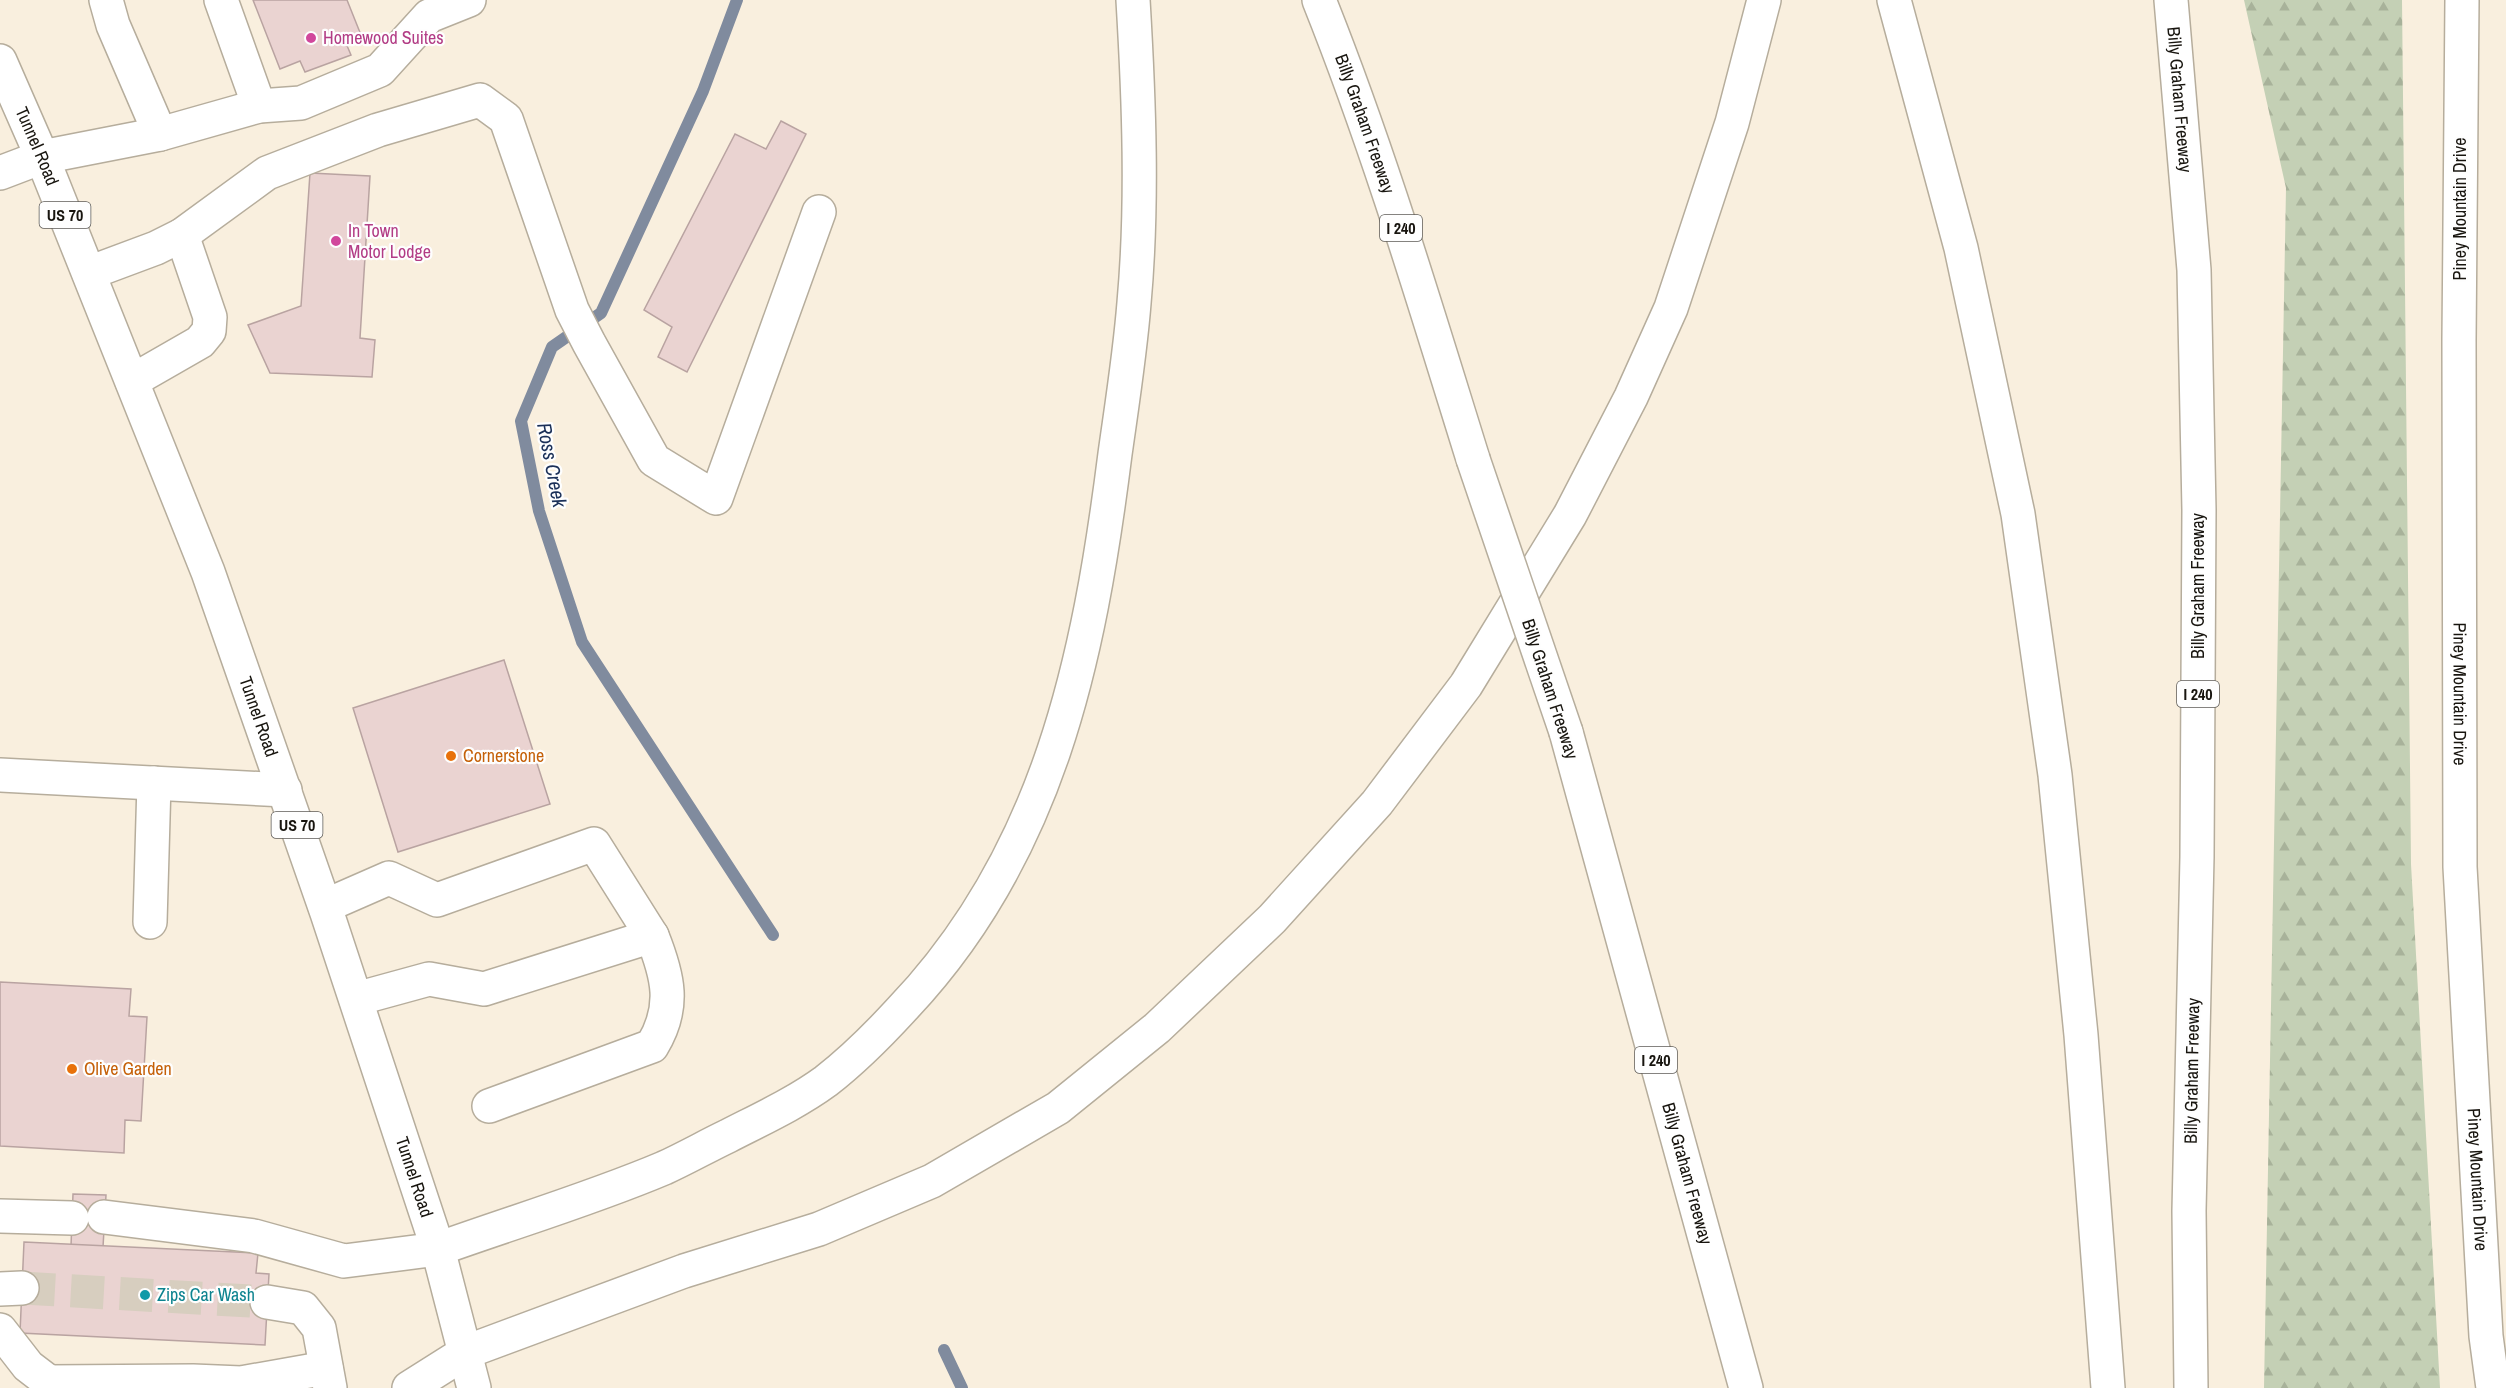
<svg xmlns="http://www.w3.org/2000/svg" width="2506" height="1388" viewBox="0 0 2506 1388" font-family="'Archivo Narrow',sans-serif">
<defs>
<pattern id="forest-firs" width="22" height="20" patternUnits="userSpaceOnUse" patternTransform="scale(1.5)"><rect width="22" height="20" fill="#c4d0b5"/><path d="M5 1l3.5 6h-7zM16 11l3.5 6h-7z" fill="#a8b29a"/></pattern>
</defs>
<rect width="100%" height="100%" fill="#f9efde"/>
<path fill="url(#forest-firs)" d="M2244,0H2402L2411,864L2440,1388H2264L2286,188Z"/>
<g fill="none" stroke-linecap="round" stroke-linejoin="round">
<g stroke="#808b9e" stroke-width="12">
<path d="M737,0L703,91L601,313L552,347L521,421L539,511L582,642L773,935"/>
<path d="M944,1350L962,1388"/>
</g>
</g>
<g fill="#ead3d1" stroke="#b9a3a1" stroke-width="1.5">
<path d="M253,0H347L361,35L345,41L351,55L305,72L300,61L280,69Z"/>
<path d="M781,121L806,134L687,372L658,357L672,327L644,310L735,134L766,149Z"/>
<path d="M310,173L370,176L360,338L375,340L372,377L270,373L248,325L301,306Z"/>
<path d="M504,660L550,804L398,852L353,708Z"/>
<path d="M0,982L131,989L129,1016L147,1017L141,1121L125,1120L124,1153L0,1146Z"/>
<path d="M73,1194L106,1195L103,1247L71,1246Z"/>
<path d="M24,1242L258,1253L256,1273L269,1274L265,1345L20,1333Z"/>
</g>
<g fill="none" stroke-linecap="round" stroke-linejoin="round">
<path stroke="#d7cebf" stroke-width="33" stroke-dasharray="33 16" stroke-linecap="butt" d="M22,1288L267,1302"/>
<g stroke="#b6ad9c" stroke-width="36">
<g id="minor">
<path d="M106,0L113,25L160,134"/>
<path d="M221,0L259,106"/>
<path id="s1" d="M2462,0L2459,340L2460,867L2486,1336L2493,1388"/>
<path d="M0,173L42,157L160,134L259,106L301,103L380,70L429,16L469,0"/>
<path d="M89,273L156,248L182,235L267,173L378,130L480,100L506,119L572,310L589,343L654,460L716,498L819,212"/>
<path d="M132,381L200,342L209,331L210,317L182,235"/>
<path d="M0,775L285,790"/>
<path d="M325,906L389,878L437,900L594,844L652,936"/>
<path d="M150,922L154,783"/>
<path d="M356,999L429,979L484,989L652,936C668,976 676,1007 652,1046L489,1106"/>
<path d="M0,1216L72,1218"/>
<path d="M104,1217L254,1236L344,1261L438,1249"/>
<path d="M0,1289L22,1288"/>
<path d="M267,1302L303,1308L319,1328L330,1388"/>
<path d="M0,1330L28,1366L49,1382L47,1388"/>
<path d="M49,1382L193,1381L241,1383L326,1368"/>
<path d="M409,1388L466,1352"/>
</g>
</g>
<g stroke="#b6ad9c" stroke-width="36">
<g id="major">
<path id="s2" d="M0,61L42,157L208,572L327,913L438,1249L474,1388"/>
</g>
</g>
<g stroke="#b6ad9c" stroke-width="36">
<g id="highway">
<path id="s3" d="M1319,0C1379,150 1425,305 1473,459"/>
<path d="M1894,0L1961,248L2018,514L2055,775L2081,1035L2108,1388"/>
<path id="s4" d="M2171,0L2194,270L2199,510L2197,857L2189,1211L2191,1388"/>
<path id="s5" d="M1566,732L1746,1388"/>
<path d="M438,1249C513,1222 591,1199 664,1168C686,1158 707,1146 728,1136C761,1119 796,1103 826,1081C853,1060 878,1035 901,1010C1049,855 1089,660 1115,454C1122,404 1130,354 1134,303C1143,204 1139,100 1133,0"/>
<path d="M466,1352L684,1271L819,1229L932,1181L1058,1108L1157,1028L1272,919L1377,803L1466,685L1570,515L1631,397L1671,308L1732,123L1764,0"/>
</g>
</g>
<use href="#minor" stroke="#fff" stroke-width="33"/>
<use href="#major" stroke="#fff" stroke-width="33"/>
<use href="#highway" stroke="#fff" stroke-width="33"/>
<g stroke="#b6ad9c" stroke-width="36" stroke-linecap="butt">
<path id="highway-bridge" d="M1473,459L1566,732"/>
</g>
<use href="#highway-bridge" stroke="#fff" stroke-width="33"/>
</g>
<g fill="#d1479c" stroke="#fefefe" stroke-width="2">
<circle cx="311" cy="38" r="6"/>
<circle cx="336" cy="241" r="6"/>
</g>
<g fill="#e8710a" stroke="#fefefe" stroke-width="2">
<circle cx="451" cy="756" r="6"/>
<circle cx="72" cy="1069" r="6"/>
</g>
<circle fill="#0f9aa8" stroke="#fefefe" stroke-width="2" cx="145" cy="1295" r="6"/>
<g text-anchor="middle" stroke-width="4.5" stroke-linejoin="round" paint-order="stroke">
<g fill="#fefefe" stroke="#5d5b57" stroke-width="1.5">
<rect x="39.5" y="202" width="51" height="26" rx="4.5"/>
<rect x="1380" y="215" width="42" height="26" rx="4.5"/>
<rect x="2177" y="681" width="42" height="26" rx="4.5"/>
<rect x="271.5" y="812" width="51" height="26" rx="4.5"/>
<rect x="1635" y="1047" width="42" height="26" rx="4.5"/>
</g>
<g font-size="16" font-weight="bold" fill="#18150f">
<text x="65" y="221">US 70</text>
<text x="1401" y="234">I 240</text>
<text x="2198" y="700">I 240</text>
<text x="297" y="831">US 70</text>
<text x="1656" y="1066">I 240</text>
</g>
<g font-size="18" fill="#b23c85" stroke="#fefefe" text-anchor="start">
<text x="323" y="44">Homewood Suites</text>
<text x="348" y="237">In Town<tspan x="348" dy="21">Motor Lodge</tspan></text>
</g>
<g font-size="18" fill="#18150f" stroke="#fefefe">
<text dy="6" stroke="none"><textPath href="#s4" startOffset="100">Billy Graham Freeway</textPath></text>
<text dy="6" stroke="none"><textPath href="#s3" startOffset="132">Billy Graham Freeway</textPath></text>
<text dy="6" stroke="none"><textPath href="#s2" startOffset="93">Tunnel Road</textPath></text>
<text transform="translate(2460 209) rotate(-90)" y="6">Piney Mountain Drive</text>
<text transform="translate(2198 586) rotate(-90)" y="6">Billy Graham Freeway</text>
<text transform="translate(1550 689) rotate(72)" y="6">Billy Graham Freeway</text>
<text dy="6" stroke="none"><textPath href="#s1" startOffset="694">Piney Mountain Drive</textPath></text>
<text dy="6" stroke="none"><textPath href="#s2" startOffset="705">Tunnel Road</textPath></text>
<text transform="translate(2192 1071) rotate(-89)" y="6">Billy Graham Freeway</text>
<text dy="6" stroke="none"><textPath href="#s5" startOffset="458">Billy Graham Freeway</textPath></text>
<text dy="6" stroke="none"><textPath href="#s2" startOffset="1191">Tunnel Road</textPath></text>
<text dy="6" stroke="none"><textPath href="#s1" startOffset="1180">Piney Mountain Drive</textPath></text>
</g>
<g font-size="18" fill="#c56008" stroke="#fefefe" text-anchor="start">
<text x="463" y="762">Cornerstone</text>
<text x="84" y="1075">Olive Garden</text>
</g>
<g font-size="18" fill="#0d838f" stroke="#fefefe" text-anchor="start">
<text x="157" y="1301">Zips Car Wash</text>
</g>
<g font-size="20" font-style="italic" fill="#1b3058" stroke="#fefefe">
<text transform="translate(552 465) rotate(79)" y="7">Ross Creek</text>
</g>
</g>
</svg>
